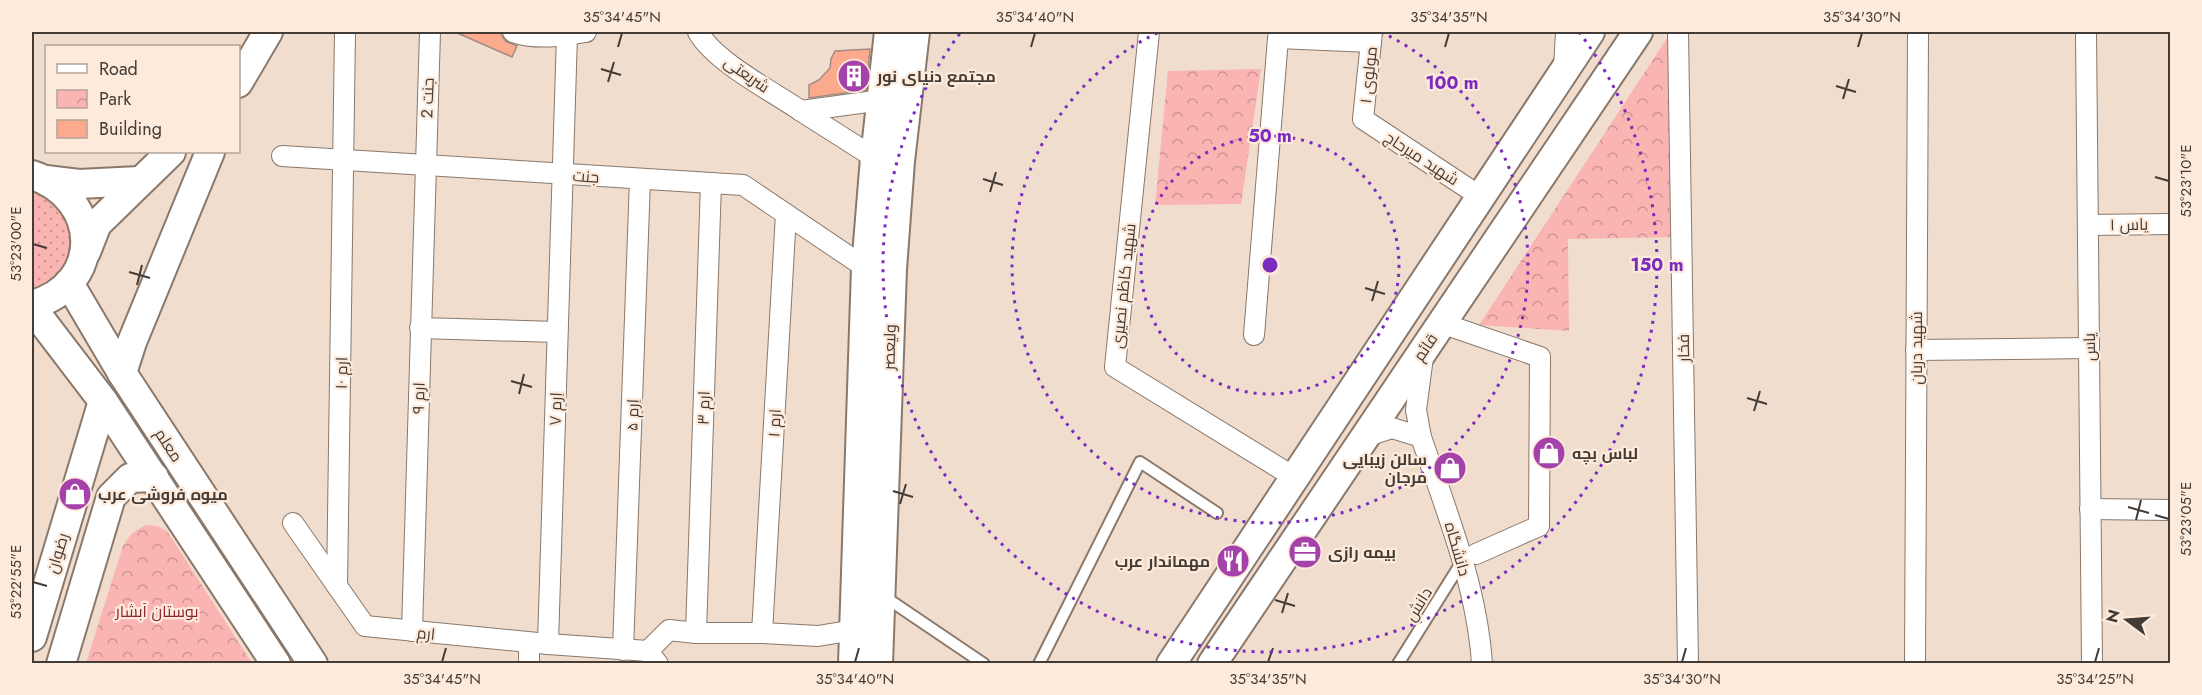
<svg xmlns="http://www.w3.org/2000/svg" width="2202" height="695" viewBox="0 0 2202 695" font-family="Jost,Cairo,sans-serif">
<defs>
<pattern id="grass-dots" width="8" height="8" patternUnits="userSpaceOnUse" patternTransform="scale(1.5)"><rect width="8" height="8" fill="#fab5b2"/><path d="M2 2h.1M6 6h.1" fill="none" stroke="#cc9492" stroke-width="1.8" stroke-linecap="round"/></pattern>
<pattern id="park-crowns" width="20" height="18" patternUnits="userSpaceOnUse" patternTransform="scale(1.5)"><rect width="20" height="18" fill="#fab5b2"/><path d="M2 6a3 3 0 1 1 6 0M12 15a3 3 0 1 1 6 0" fill="none" stroke="#cc9492"/></pattern>
</defs>
<rect width="100%" height="100%" fill="#f1ddce"/>
<path fill="url(#grass-dots)" d="M32,187L64,209C66,219 72,231 73,242C74,266 52,284 32,291Z"/>
<g fill="url(#park-crowns)">
<path d="M1671,32L1678,237L1568,239L1569,331L1479,325Z"/>
<path d="M1261,69L1241,204L1155,205L1168,71Z"/>
<path d="M146,525L157,526L167,531L252,663H86L123,546C129,535 135,530 146,525Z"/>
</g>
<g fill="#fbaa8d" stroke="#a28c83" stroke-width="1.5">
<path d="M455,32H496L501,34L505,41L517,46L512,57Z"/>
<path d="M870,49L866,90L809,98V85L819,80L830,68L831,59L835,51Z"/>
</g>
<g fill="none" stroke-linecap="round" stroke-linejoin="round">
<g stroke="#8a786a" stroke-width="14">
<g id="lane">
<path d="M882,595L984,664"/>
<path d="M1039,664L1140,462L1217,513"/>
<path d="M1398,664L1463,560"/>
</g>
</g>
<g stroke="#8a786a" stroke-width="22">
<g id="street">
<path d="M513,32C536,40 562,36 586,32"/>
<path d="M698,32C715,62 772,91 801,111"/>
<path d="M1149,32L1115,367L1294,477"/>
<path d="M1372,32L1363,119L1481,197"/>
<path d="M1678,32L1688,664"/>
<path d="M2086,32L2092,664"/>
<path d="M1564,68L1566,32"/>
<path d="M282,156L743,185L866,268"/>
<path d="M875,158L801,111L882,100"/>
<path d="M2088,225L2170,224"/>
<path d="M1441,323L1540,357L1539,526L1476,554"/>
<path d="M420,328L557,332"/>
<path d="M1254,335L1278,38L1371,42"/>
<path d="M1916,350L2089,348"/>
<path d="M1364,437L1392,428L1421,437L1416,410L1423,357"/>
<path d="M1421,437C1446,510 1477,586 1482,664"/>
<path d="M2090,509L2170,510"/>
<path d="M293,523L365,626L548,644L648,651"/>
<path d="M337,586L345,32"/>
<path d="M412,631L430,32"/>
<path d="M696,633L711,183"/>
<path d="M762,633L786,214"/>
<path d="M548,644L567,35"/>
<path d="M623,650L640,179"/>
<path d="M529,664V643"/>
<path d="M658,664L648,651L669,630L696,633H762L818,636L854,630"/>
<path d="M1915,664L1918,32"/>
</g>
</g>
<g stroke="#8a786a" stroke-width="32">
<g id="secondary">
<path d="M238,83L268,32"/>
<path d="M32,175C102,198 104,285 32,305"/>
<path d="M46,180L79,184L139,181"/>
<path d="M86,252L97,224L171,152"/>
<path d="M69,283L122,373L313,664"/>
<path d="M32,308L103,401L276,664"/>
<path d="M122,373L132,342L210,152"/>
<path d="M32,637L103,401"/>
<path d="M61,664L111,497L130,478L154,477"/>
<path d="M853,664L866,268L875,158L889,32"/>
<path d="M878,664L892,269L900,161L915,32"/>
<path d="M1171,664L1590,32"/>
<path d="M1212,664L1638,32"/>
</g>
</g>
<use href="#lane" stroke="#fff" stroke-width="10"/>
<use href="#street" stroke="#fff" stroke-width="20"/>
<use href="#secondary" stroke="#fff" stroke-width="28"/>
</g>
<path fill="none" stroke="#433b35" stroke-width="2" d="M618,47L622,33M1031,47L1035,33M1445,47L1449,33M1858,47L1862,33M601,69L621,75M608,82L614,62M1836,86L1856,92M1843,99L1849,79M2155,177L2169,181M983,179L1003,185M990,192L996,172M33,244L47,248M129,272L150,278M137,285L142,265M1365,288L1385,294M1372,301L1378,281M511,381L532,387M519,394L524,374M1747,398L1767,404M1754,411L1760,391M893,491L913,497M900,504L906,484M2128,507L2149,513M2155,515L2169,519M2136,520L2141,500M33,582L47,586M1275,600L1295,606M1282,613L1288,593M442,662L446,648M855,662L859,648M1268,662L1273,648M1682,662L1686,648M2095,662L2099,648"/>
<g fill="none" stroke="#7b2cbf" stroke-width="3" stroke-dasharray="3 6">
<circle cx="1270" cy="265" r="129"/>
<path d="M1381 32A258 258 0 1 1 1159 32"/>
<path d="M1579 32A387 387 0 1 1 961 32"/>
</g>
<defs>
<g id="building-disc" transform="scale(1.725)"><circle r="9.5" fill="#a542a9" stroke="#feeadb"/><path d="M-4-6H4V6H1V3H-1V6H-4ZM-2.5-4.3h1.7v1.8h-1.7ZM.8-4.3h1.7v1.8H.8ZM-2.5-1h1.7V.8h-1.7ZM.8-1h1.7V.8H.8Z" fill="#fff"/></g>
<g id="shop-disc" transform="scale(1.725)"><circle r="9.5" fill="#a542a9" stroke="#feeadb"/><path d="M-5-2.5h2.3a2.7 3.5 0 0 1 5.4 0H5L5.5 6h-11ZM-1.5-2.5h3a1.5 2.3 0 0 0-3 0Z" fill="#fff"/></g>
<g id="office-disc" transform="scale(1.725)"><circle r="9.5" fill="#a542a9" stroke="#feeadb"/><path d="M-6-3h4V-5.5h4V-3h4V5H-6ZM-1-4.5V-3h2v-1.5ZM-6 0V1H6V0Z" fill="#fff"/></g>
<g id="restaurant-disc" transform="scale(1.725)"><circle r="9.5" fill="#a542a9" stroke="#feeadb"/><path d="M-5-6h1v4h1v-4h1v4h1v-4h1v5L-1.5 .5V6h-2V.5L-5-1ZM5-6V6H3V1.5H1.5Q1.5-4 5-6Z" fill="#fff"/></g>
</defs>
<g fill-rule="evenodd">
<use href="#building-disc" x="854" y="76"/>
<use href="#shop-disc" x="1549" y="453"/>
<use href="#shop-disc" x="1450" y="468"/>
<use href="#shop-disc" x="75" y="494"/>
<use href="#office-disc" x="1305" y="552"/>
<use href="#restaurant-disc" x="1233" y="561"/>
</g>
<g text-anchor="middle" stroke-width="4.5" stroke-linejoin="round" paint-order="stroke">
<g font-size="16" fill="#433b35" stroke="#feeadb">
<text transform="translate(747 74) rotate(35)" y="6">شریعتی</text>
<text transform="translate(1368 75) rotate(-84)" y="6">مولوی ۱</text>
<text transform="translate(427 98) rotate(-88)" y="6">جنت 2</text>
<text transform="translate(1422 158) rotate(33)" y="6">شهید میرحاج</text>
<text transform="translate(586 176) rotate(4)" y="6">جنت</text>
<text transform="translate(2129 224) rotate(-1)" y="6">یاس ۱</text>
<text transform="translate(1123 286) rotate(-84)" y="6">شهید کاظم نصیری</text>
<text transform="translate(889 347) rotate(-88)" y="6">ولیعصر</text>
<text transform="translate(1425 347) rotate(-56)" y="6">قائم</text>
<text transform="translate(2089 347) rotate(-91)" y="6">یاس</text>
<text transform="translate(1683 348) rotate(-91)" y="6">فخار</text>
<text transform="translate(1916 348) rotate(-90)" y="6">شهید دربان</text>
<text transform="translate(341 373) rotate(-89)" y="6">ارم ۱۰</text>
<text transform="translate(418 398) rotate(-88)" y="6">ارم ۹</text>
<text transform="translate(703 408) rotate(-88)" y="6">ارم ۳</text>
<text transform="translate(555 409) rotate(-88)" y="6">اِرم ۷</text>
<text transform="translate(632 415) rotate(-88)" y="6">اِرم ۵</text>
<text transform="translate(774 423) rotate(-87)" y="6">ارم ۱</text>
<text transform="translate(169 445) rotate(57)" y="6">معلم</text>
<text transform="translate(1458 549) rotate(74)" y="6">دانشگاه</text>
<text transform="translate(57 553) rotate(-73)" y="6">رضوان</text>
<text transform="translate(1418 604) rotate(-58)" y="6">دانش</text>
<text transform="translate(426 633) rotate(6)" y="6">ارم</text>
</g>
<g font-size="16" font-weight="bold" fill="#433b35" stroke="#feeadb" text-anchor="start">
<text x="877" y="82">مجتمع دنیای نور</text>
<text x="1572" y="459">لباس بچه</text>
<text x="1427" y="465" text-anchor="end">سالن زیبایی<tspan x="1427" dy="18">مرجان</tspan></text>
<text x="98" y="500">میوه فروشی عرب</text>
<text x="1328" y="558">بیمه رازی</text>
<text x="1210" y="567" text-anchor="end">مهماندار عرب</text>
</g>
<g font-size="16" fill="#88252a" stroke="#feeadb">
<text x="157" y="617">بوستان آبشار</text>
</g>
</g>
<circle cx="1270" cy="265" r="9" fill="#7b2cbf" stroke="#feeadb" stroke-width="3"/>
<g font-size="18" text-anchor="middle" font-weight="bold" fill="#7b2cbf" stroke="#feeadb" stroke-width="4.5" stroke-linejoin="round" paint-order="stroke">
<text x="1452" y="89">100 m</text>
<text x="1270" y="142">50 m</text>
<text x="1657" y="271">150 m</text>
</g>
<rect width="2202" height="695" fill="none" stroke="#feeadb" stroke-width="66"/>
<rect x="45" y="45" width="195" height="108" fill="#feeadb" stroke="#b3a499" stroke-width="1.5"/>
<rect x="57" y="64" width="30" height="9" fill="#ffffff" stroke="#b3a499" stroke-width="1.5"/>
<text x="99" y="75" font-size="18" fill="#433b35">Road</text>
<rect x="57" y="90" width="30" height="18" fill="url(#park-crowns)" stroke="#b3a499" stroke-width="1.5"/>
<text x="99" y="105" font-size="18" fill="#433b35">Park</text>
<rect x="57" y="120" width="30" height="18" fill="#fbaa8d" stroke="#b3a499" stroke-width="1.5"/>
<text x="99" y="135" font-size="18" fill="#433b35">Building</text>
<g transform="translate(2127 620) rotate(286)" stroke="#feeadb" stroke-width="4.5" paint-order="stroke">
<path d="M0-4.5L10 22L0 15L-10 22Z" fill="#433b35"/>
<text y="-9" font-size="16" font-weight="bold" text-anchor="middle" fill="#433b35">N</text>
</g>
<rect x="33" y="33" width="2136" height="629" fill="none" stroke="#433b35" stroke-width="2"/>
<g font-size="15" text-anchor="middle" fill="#433b35">
<text x="622" y="22">35°34'45"N</text>
<text x="1035" y="22">35°34'40"N</text>
<text x="1449" y="22">35°34'35"N</text>
<text x="1862" y="22">35°34'30"N</text>
<text transform="translate(2186 181) rotate(-90)" y="5">53°23'10"E</text>
<text transform="translate(16 244) rotate(-90)" y="5">53°23'00"E</text>
<text transform="translate(2186 519) rotate(-90)" y="5">53°23'05"E</text>
<text transform="translate(16 582) rotate(-90)" y="5">53°22'55"E</text>
<text x="442" y="684">35°34'45"N</text>
<text x="855" y="684">35°34'40"N</text>
<text x="1268" y="684">35°34'35"N</text>
<text x="1682" y="684">35°34'30"N</text>
<text x="2095" y="684">35°34'25"N</text>
</g>
</svg>
